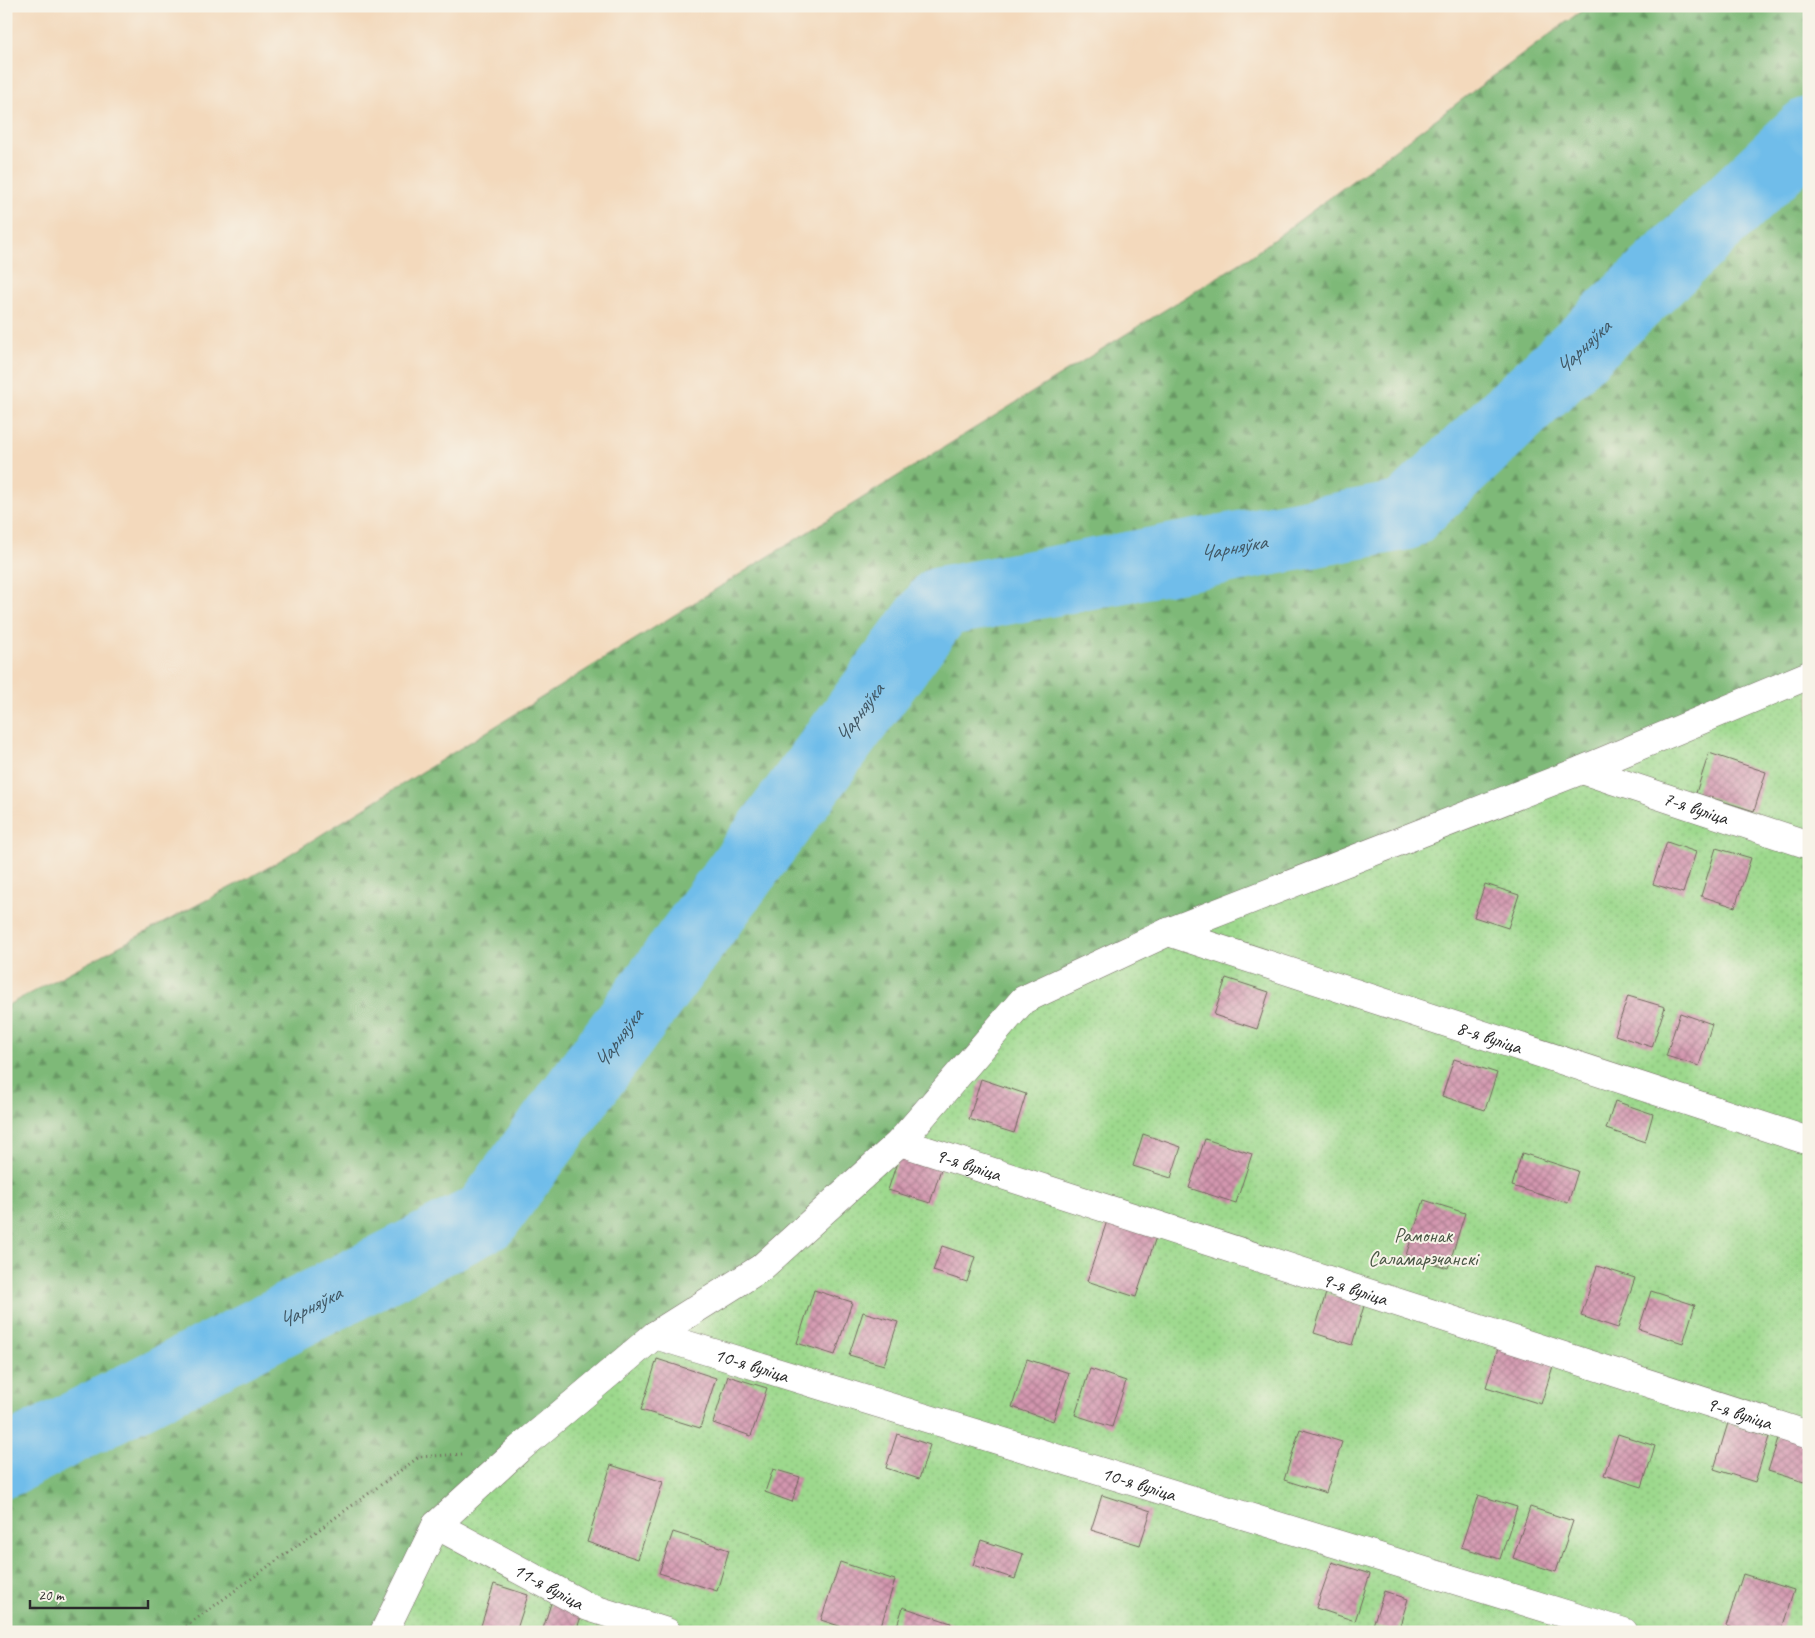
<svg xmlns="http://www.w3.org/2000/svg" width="1815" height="1638" viewBox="0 0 1815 1638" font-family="Caveat,sans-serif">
<defs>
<pattern id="grass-dots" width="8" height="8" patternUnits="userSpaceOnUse" patternTransform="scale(1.25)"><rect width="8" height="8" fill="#9dd98d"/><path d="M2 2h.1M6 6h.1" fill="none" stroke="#87ba7a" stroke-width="1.8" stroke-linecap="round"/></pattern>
<pattern id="forest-firs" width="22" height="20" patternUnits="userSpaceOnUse" patternTransform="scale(1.25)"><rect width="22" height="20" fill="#7eb978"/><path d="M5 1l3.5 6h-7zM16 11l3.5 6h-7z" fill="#679763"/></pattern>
<pattern id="building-cross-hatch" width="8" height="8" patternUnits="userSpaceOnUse" patternTransform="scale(1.25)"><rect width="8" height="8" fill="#d396af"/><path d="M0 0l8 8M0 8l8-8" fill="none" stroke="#ab7b8f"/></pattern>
</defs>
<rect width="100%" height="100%" fill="#f7f3e8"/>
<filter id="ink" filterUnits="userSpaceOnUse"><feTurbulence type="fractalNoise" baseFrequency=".02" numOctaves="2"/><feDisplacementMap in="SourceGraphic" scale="10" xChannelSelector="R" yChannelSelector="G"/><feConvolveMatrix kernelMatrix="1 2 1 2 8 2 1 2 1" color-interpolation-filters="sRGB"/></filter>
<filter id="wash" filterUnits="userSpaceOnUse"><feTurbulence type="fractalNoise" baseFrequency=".0096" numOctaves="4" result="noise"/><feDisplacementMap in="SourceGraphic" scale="20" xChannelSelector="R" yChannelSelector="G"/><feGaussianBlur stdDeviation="1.12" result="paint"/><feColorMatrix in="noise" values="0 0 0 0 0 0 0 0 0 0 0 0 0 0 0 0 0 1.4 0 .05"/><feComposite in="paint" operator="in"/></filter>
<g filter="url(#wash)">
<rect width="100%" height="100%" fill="#f3d9bc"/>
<path fill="url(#grass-dots)" stroke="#64825c" d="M1809,675V1632H384L436,1525L1023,1000Z"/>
<path fill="url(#forest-firs)" stroke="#547252" d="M1588,6H1809V675L1023,1000L900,1142L437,1525L384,1632H6V1006L271,866L1250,257Z"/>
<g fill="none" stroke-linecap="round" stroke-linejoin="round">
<path stroke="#70bdea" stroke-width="70" id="s1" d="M6,1462L486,1217L941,602L1406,515L1809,132"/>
</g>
<g id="blocks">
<g fill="url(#building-cross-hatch)">
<path d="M1709,753L1766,772L1754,811L1696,793Z"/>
<path d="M1667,842L1696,852L1683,893L1653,884Z"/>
<path d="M1716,848L1751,858L1735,907L1701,896Z"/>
<path d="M1485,884L1519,895L1508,928L1474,917Z"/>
<path d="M1226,978L1269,992L1257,1029L1214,1015Z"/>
<path d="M1628,996L1665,1007L1652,1047L1615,1035Z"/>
<path d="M1680,1013L1712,1024L1699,1066L1666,1056Z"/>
<path d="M1454,1059L1497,1073L1485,1110L1442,1096Z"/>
<path d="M981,1079L1026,1094L1014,1133L969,1119Z"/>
<path d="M1615,1101L1653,1114L1645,1142L1606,1129Z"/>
<path d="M1143,1134L1181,1147L1171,1178L1133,1166Z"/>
<path d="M1205,1139L1252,1154L1236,1203L1189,1188Z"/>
<path d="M1522,1153L1578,1171L1568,1203L1512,1186Z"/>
<path d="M899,1156L941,1169L930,1203L888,1190Z"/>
<path d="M1424,1200L1465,1213L1448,1268L1406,1255Z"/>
<path d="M1107,1221L1156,1237L1136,1297L1087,1281Z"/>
<path d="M942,1246L975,1257L967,1282L933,1271Z"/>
<path d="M1597,1266L1635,1278L1618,1328L1581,1316Z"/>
<path d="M814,1290L852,1302L835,1355L797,1343Z"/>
<path d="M1651,1291L1695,1305L1683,1343L1639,1329Z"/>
<path d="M1326,1293L1364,1306L1352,1345L1314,1333Z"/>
<path d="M863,1312L898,1322L884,1365L849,1355Z"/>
<path d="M1499,1345L1554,1363L1541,1404L1486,1387Z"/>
<path d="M657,1359L716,1378L700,1428L641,1410Z"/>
<path d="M1027,1359L1069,1373L1053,1421L1012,1407Z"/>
<path d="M1090,1369L1126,1381L1112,1427L1075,1415Z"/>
<path d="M728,1376L767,1388L751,1436L713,1423Z"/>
<path d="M1728,1423L1769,1437L1755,1482L1714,1469Z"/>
<path d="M1300,1429L1342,1442L1326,1493L1284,1480Z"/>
<path d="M1780,1433L1809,1443V1469L1804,1482L1768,1471Z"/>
<path d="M897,1434L930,1445L919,1479L886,1468Z"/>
<path d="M1618,1434L1655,1446L1642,1487L1604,1475Z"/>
<path d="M611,1465L663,1482L638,1559L587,1542Z"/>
<path d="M773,1469L800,1477L792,1502L765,1492Z"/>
<path d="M1102,1495L1151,1511L1140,1545L1091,1530Z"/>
<path d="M1478,1495L1517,1507L1500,1559L1461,1547Z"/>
<path d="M1530,1507L1573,1521L1556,1572L1513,1558Z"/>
<path d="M673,1532L729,1550L717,1591L659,1573Z"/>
<path d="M981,1540L1023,1554L1015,1579L973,1565Z"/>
<path d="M840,1562L895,1580L879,1632H857L821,1620Z"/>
<path d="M1332,1562L1370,1574L1355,1621L1316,1608Z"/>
<path d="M1743,1574L1794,1590L1781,1632H1743L1726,1626Z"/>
<path d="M494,1584L528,1595L516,1632H488L480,1629Z"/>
<path d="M1384,1591L1408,1599L1398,1632L1373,1625Z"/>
<path d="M552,1600L583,1610L576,1632H542Z"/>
<path d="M903,1607L951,1623L948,1632H895Z"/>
</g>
</g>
</g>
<g filter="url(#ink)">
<use href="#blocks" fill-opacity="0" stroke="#71685e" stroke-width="1"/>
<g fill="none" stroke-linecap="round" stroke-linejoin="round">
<g stroke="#71685e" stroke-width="29">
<g id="minor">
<path id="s2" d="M1582,770L1809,845"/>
<path id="s3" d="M1168,932L1809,1141"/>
<path id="s4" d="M900,1142L1809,1435"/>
<path id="s5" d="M655,1335L1624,1632"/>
<path id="s6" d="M436,1525L588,1607L667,1632"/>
<path d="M384,1632L436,1525L518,1450L655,1335L761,1268L900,1142L1023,1000L1168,932L1582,770L1809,675"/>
</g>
</g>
<path stroke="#71685e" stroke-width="3" stroke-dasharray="1 4" stroke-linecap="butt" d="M178,1632L419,1457L463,1454"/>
<use href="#minor" stroke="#fff" stroke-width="28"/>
</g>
</g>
<g text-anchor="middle" stroke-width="4" stroke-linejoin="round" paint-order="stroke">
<g font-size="20" fill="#2b2b2b" stroke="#f7f3e8">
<text dy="7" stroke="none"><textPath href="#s2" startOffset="120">7-я вуліца</textPath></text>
<text dy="7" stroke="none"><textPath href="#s3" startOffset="338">8-я вуліца</textPath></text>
<text dy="7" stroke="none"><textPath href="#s4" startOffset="72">9-я вуліца</textPath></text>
<text dy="7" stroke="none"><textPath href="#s4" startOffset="478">9-я вуліца</textPath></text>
<text dy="7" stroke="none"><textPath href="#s5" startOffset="101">10-я вуліца</textPath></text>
<text dy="7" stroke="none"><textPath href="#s4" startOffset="882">9-я вуліца</textPath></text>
<text dy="7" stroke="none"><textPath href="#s5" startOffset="506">10-я вуліца</textPath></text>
<text dy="7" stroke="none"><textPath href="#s6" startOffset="128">11-я вуліца</textPath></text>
</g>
<g font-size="20" fill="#485644" stroke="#f7f3e8">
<text x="1423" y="1242">Рамонак<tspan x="1423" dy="23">Саламарэчанскі</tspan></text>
</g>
<g font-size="21" font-style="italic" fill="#405764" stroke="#f7f3e8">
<text dy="7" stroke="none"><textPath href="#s1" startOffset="2021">Чарняўка</textPath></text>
<text dy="7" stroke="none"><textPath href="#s1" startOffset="1601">Чарняўка</textPath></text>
<text dy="7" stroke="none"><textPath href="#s1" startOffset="1166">Чарняўка</textPath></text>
<text dy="7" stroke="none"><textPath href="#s1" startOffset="761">Чарняўка</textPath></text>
<text dy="7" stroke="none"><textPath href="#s1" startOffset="341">Чарняўка</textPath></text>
</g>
</g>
<rect width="1815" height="1638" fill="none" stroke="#f7f3e8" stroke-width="25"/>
<path d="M30 1600v8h118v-8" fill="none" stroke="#2b2b2b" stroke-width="2.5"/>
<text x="38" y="1600" font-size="15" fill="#2b2b2b" stroke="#f7f3e8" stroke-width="4" paint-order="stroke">20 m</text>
</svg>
